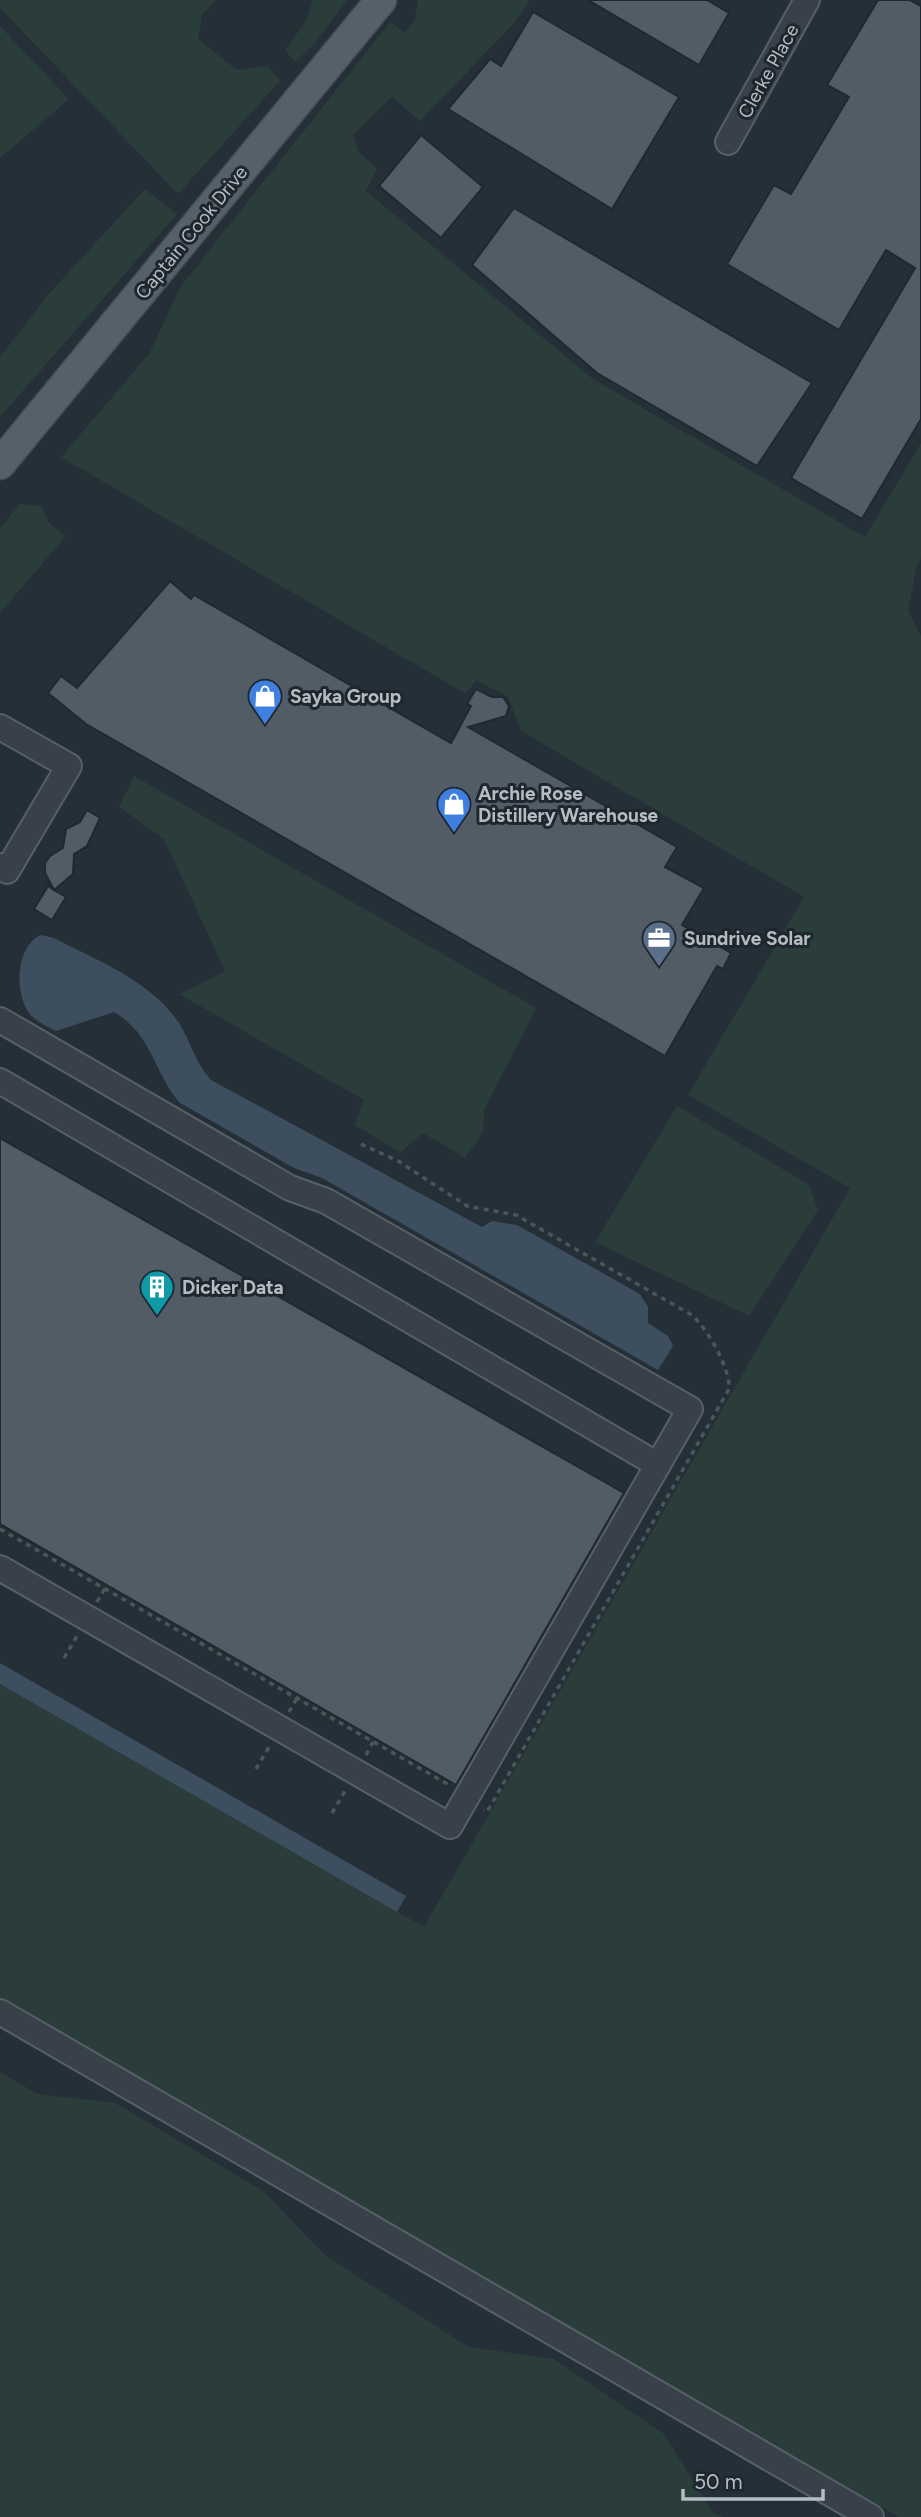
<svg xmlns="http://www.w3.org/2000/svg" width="921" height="2517" viewBox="0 0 921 2517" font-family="Figtree,sans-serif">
<rect width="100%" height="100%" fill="#252f38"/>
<g fill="#2a3d3b">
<path d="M0,0H216L202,15L198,39L237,70L268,66L280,81L178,194L0,8Z"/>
<path d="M313,0H347L315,43L295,62L285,50L306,21Z"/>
<path d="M418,0H530L516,21L420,121L392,97L353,135L358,151L377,169L366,191L593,379L865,537L921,443V559L917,564L908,611L921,636V2517H899L0,2000V1684L424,1927L850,1188L688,1095L804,897L521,731L508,697L476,680L466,694L61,457L149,354L181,286L390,22L405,33L415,20Z"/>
<path d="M0,26L69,99L0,158Z"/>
<path d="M145,189L177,214L0,417V357L47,296Z"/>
<path d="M20,504L42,506L49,523L66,536L0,613V528Z"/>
<path d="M134,776L536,1008L484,1110L483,1132L465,1158L423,1133L400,1153L355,1125L364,1100L179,994L225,971L164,839L119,807Z"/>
<path d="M677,1106L809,1185L818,1210L749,1316L595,1242Z"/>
<path d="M0,2072L38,2094L115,2103L262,2190L327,2257L469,2347L554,2359L664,2434L712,2511L722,2517H0Z"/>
</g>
<g fill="#3d4f5f">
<path d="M41,935L54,938C98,961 150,980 179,1023C191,1042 195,1063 211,1080L482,1227L492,1221L517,1225L640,1294L648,1307V1323L668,1336L673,1346L658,1370L322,1178L294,1168L180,1103C153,1072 153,1035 114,1012L56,1031C48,1027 35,1021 29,1013C14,992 16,946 41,935Z"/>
<path d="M0,1663L406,1896L397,1912L0,1684Z"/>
</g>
<g fill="#515c66" stroke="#202830" stroke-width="2">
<path d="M588,0H707L729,13L699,65Z"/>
<path d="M878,0H910L921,6V419L862,519L791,478L915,268L886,250L839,330L727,264L774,185L791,194L849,97L827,85Z"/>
<path d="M533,12L679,97L612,209L448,109L490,59L501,66Z"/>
<path d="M421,135L483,187L441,238L379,186Z"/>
<path d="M514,208L812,383L757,466L597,373L472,265Z"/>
<path d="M170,581L191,599L194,595L451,743L471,706L467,704L476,689L492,697H503L509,706L506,716L468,727L677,847L665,867L704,888L682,925L731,953L723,969L717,966L665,1056L86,724L48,693L61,676L77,688Z"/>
<path d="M87,810L100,818L87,846L74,854L73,874L54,890L66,897L52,920L34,909L48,886L54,890L45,873V863L50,856L63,848L66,829L80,822Z"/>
<path d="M0,1138L624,1493L456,1785L0,1524Z"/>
</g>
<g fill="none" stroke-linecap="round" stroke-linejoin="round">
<g stroke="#575f67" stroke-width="28">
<g id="minor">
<path d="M728,142L807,0"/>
<path d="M0,727L69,766L7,871L0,866"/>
<path d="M0,1020L290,1188L326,1201L690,1409L450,1826L0,1568"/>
<path d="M0,1081L658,1465"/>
<path d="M0,2012L871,2517"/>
</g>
</g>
<g stroke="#424a52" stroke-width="33">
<path id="major" d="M0,464L381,0"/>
</g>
<g stroke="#475858" stroke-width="3.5" stroke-dasharray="5 5" stroke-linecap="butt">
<path d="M361,1144L398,1161L467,1206L516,1215L690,1314C706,1325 731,1370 729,1389L487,1812L484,1810"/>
<path d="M0,1529L451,1786"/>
<path d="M97,1602L105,1588"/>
<path d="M64,1658L77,1636"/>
<path d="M289,1712L297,1698"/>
<path d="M366,1755L373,1742"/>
<path d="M256,1769L269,1747"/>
<path d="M332,1813L345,1791"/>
</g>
<use href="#minor" stroke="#384149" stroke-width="24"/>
<use href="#major" stroke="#566069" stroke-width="30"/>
</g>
<defs>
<g id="shop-pin" transform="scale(1.75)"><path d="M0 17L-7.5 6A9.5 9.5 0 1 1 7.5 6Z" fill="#3f7fe0" stroke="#1e262e"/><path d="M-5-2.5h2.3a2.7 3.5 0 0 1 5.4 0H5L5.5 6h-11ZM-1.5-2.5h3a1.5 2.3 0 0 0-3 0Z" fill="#fff"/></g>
<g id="office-pin" transform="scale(1.75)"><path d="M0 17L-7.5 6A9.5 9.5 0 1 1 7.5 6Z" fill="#5c6f8a" stroke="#1e262e"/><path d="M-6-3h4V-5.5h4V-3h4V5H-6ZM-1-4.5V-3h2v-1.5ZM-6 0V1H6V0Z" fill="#fff"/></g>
<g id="building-pin" transform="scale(1.75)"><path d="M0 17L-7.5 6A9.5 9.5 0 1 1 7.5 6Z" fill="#0f9aa8" stroke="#1e262e"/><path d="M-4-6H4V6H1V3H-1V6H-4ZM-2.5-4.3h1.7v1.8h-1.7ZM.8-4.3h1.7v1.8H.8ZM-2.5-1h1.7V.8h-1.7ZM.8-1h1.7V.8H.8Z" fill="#fff"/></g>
</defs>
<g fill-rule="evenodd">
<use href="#shop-pin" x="265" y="696"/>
<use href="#shop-pin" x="454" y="804"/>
<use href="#office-pin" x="659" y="938"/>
<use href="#building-pin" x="157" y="1287"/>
</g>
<g text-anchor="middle" stroke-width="6" stroke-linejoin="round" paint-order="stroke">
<g font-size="19" fill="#b4bcc4" stroke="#1e262e">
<text transform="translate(768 71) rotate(-61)" y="7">Clerke Place</text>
<text transform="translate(191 232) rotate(-51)" y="7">Captain Cook Drive</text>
</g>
<g font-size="19" font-weight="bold" fill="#b4bcc4" stroke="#1e262e" text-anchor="start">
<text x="290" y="703">Sayka Group</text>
<text x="478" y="800">Archie Rose<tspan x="478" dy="22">Distillery Warehouse</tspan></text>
<text x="684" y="945">Sundrive Solar</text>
<text x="182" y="1294">Dicker Data</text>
</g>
</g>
<path d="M683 2489v10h140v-10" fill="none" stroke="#b4bcc4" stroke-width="3.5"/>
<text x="694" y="2489" font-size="21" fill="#b4bcc4" stroke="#1e262e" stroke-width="5" paint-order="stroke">50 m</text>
</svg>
